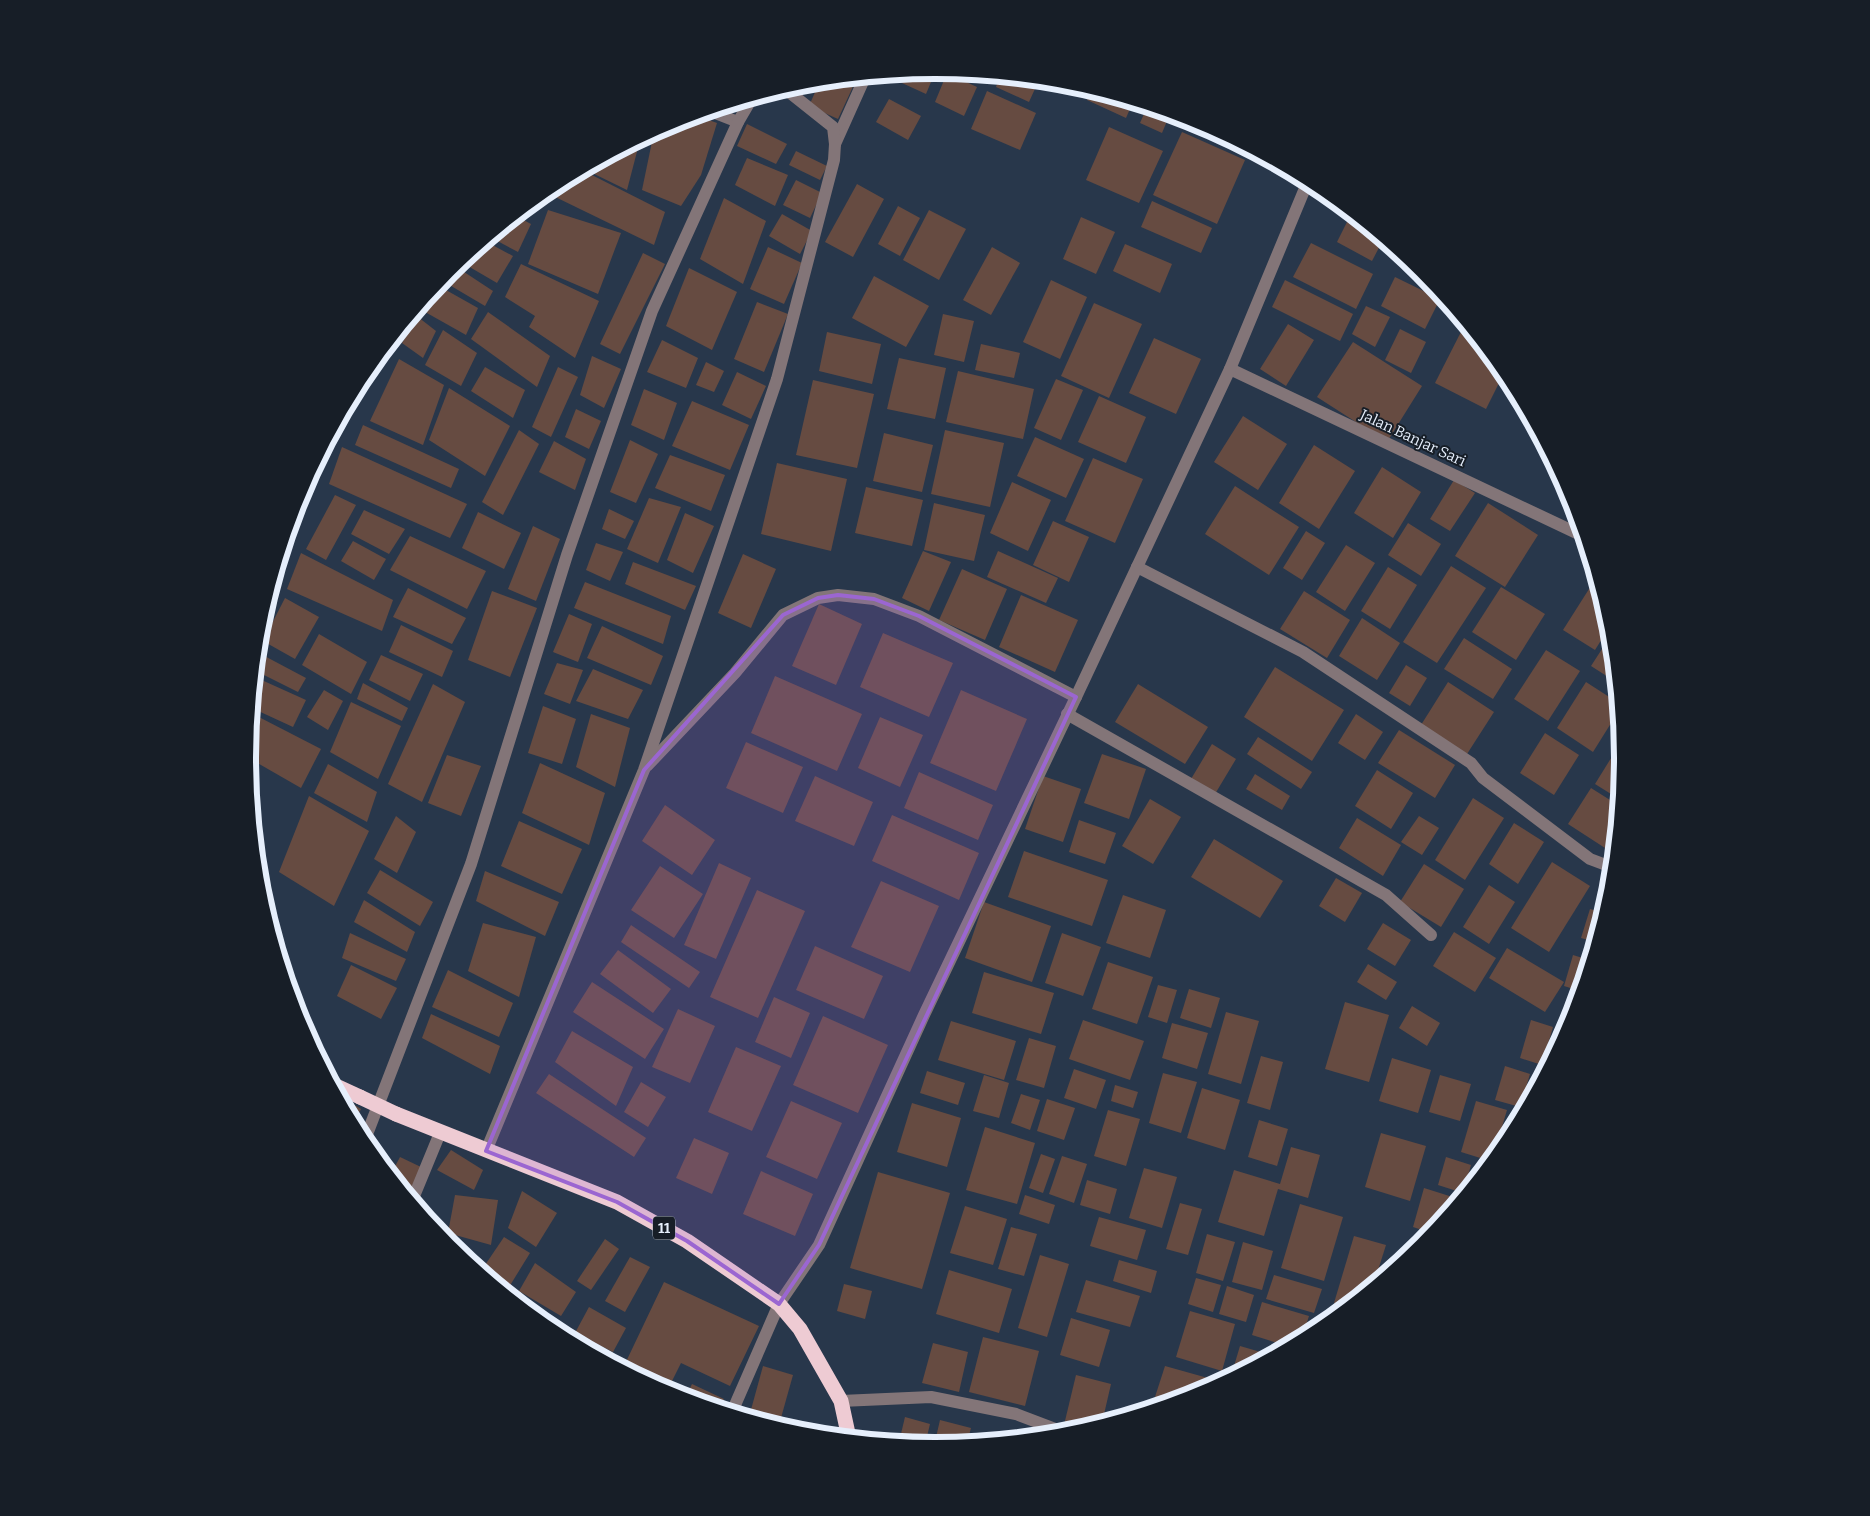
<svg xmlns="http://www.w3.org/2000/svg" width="1870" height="1516" viewBox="0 0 1870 1516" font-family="Bitter,serif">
<rect width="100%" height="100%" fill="#28374b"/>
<g fill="#664b41">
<path d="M936,70L926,94L891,78L892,74Z"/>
<path d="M947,73L977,87L964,116L935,102Z"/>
<path d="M962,73L985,75L982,82Z"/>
<path d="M1000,76L1023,79L1039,80L1029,102L996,87Z"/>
<path d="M857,78L838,119L809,106L820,81Z"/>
<path d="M1091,90L1133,102L1126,118L1087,100Z"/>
<path d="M987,91L1036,113L1020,150L971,129Z"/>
<path d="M889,99L921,116L908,140L876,122Z"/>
<path d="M1147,107L1170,114L1162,133L1140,123Z"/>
<path d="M695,115L717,123L701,175L681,206L642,190L654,132L672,122Z"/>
<path d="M747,124L787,144L776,164L737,146Z"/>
<path d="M1109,127L1163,151L1139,203L1086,180Z"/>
<path d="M1182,132L1245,160L1217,224L1153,195Z"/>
<path d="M635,142L639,144L627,190L584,169Z"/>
<path d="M796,151L827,166L820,180L789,165Z"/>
<path d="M747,158L788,175L775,206L735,185Z"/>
<path d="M582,170L665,212L654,245L545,192L553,186Z"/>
<path d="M796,180L822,193L810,218L783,205Z"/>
<path d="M857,184L884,199L853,257L825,242Z"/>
<path d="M724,198L766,221L743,284L700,259Z"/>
<path d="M1152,201L1212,228L1201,253L1141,227Z"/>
<path d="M898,206L920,218L900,256L878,244Z"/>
<path d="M548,210L621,233L598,294L528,264Z"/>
<path d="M929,210L966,229L939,280L903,260Z"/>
<path d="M782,214L812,231L800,254L769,236Z"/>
<path d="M1351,214L1383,240L1372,261L1337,242Z"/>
<path d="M516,216L531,224L518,252L490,237Z"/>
<path d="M1081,217L1115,232L1096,274L1063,259Z"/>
<path d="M485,241L513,256L497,283L461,262Z"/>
<path d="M1311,243L1373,274L1356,309L1293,277Z"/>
<path d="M1125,244L1172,264L1160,293L1113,271Z"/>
<path d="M768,247L802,263L784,304L750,289Z"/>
<path d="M992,247L1020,263L991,315L963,300Z"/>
<path d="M643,253L665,264L620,354L600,344Z"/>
<path d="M521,264L599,301L575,358L529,327L535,316L505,297Z"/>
<path d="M455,266L493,291L485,306L441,280Z"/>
<path d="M689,268L737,292L712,350L666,326Z"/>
<path d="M874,276L929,306L906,347L852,318Z"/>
<path d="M1395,277L1440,299L1425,329L1381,306Z"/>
<path d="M1051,280L1087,297L1060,359L1023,342Z"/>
<path d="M1285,280L1353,314L1340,341L1272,307Z"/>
<path d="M437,285L478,308L466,335L418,308Z"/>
<path d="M757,302L788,314L764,372L734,359Z"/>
<path d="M1094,303L1142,324L1109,398L1061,376Z"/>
<path d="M1366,306L1390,317L1375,347L1352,334Z"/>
<path d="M488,312L550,356L537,387L471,339Z"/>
<path d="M943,314L974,321L964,362L934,355Z"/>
<path d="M418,317L436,331L423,358L402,343Z"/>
<path d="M1288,324L1314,340L1286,386L1260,369Z"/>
<path d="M1465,324L1504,373L1486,409L1435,383Z"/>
<path d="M1400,329L1426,342L1411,373L1385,360Z"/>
<path d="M443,330L477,353L461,386L425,365Z"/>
<path d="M827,332L881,344L872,384L819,371Z"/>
<path d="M1154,338L1201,359L1176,414L1129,393Z"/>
<path d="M662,340L698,358L686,388L647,372Z"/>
<path d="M1353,342L1422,386L1387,442L1317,397Z"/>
<path d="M981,344L1020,353L1014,378L975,370Z"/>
<path d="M592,356L621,369L604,408L580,395Z"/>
<path d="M899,358L946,368L935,419L887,409Z"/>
<path d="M399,359L444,385L423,445L370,421Z"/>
<path d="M706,362L724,371L714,392L696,385Z"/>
<path d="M485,367L525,390L513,418L471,391Z"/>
<path d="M558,367L578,377L551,437L532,427Z"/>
<path d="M958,371L1034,389L1023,439L946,422Z"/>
<path d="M737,372L766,386L751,419L722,405Z"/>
<path d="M1056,379L1083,390L1061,440L1034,428Z"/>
<path d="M813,380L874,394L857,468L796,455Z"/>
<path d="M449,388L510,426L485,476L429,440Z"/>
<path d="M644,389L677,403L664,440L631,425Z"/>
<path d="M1099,396L1146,417L1126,463L1078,442Z"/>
<path d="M692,401L749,425L730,470L672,446Z"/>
<path d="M576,409L601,421L589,449L565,437Z"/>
<path d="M1243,416L1287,444L1258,490L1214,462Z"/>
<path d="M363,425L459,469L451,488L355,445Z"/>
<path d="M519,430L539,444L503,515L482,502Z"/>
<path d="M945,430L1004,443L990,507L931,494Z"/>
<path d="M884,433L933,445L922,492L873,481Z"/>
<path d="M1035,437L1084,459L1066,498L1017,476Z"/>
<path d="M630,440L658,454L636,503L610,492Z"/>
<path d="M554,441L586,459L575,490L539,472Z"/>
<path d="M1314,445L1355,471L1319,529L1279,503Z"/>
<path d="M342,447L467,504L450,538L329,484Z"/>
<path d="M670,455L725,475L711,511L655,488Z"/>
<path d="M1093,458L1143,479L1115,543L1065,521Z"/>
<path d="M777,463L847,479L831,551L761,534Z"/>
<path d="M1382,467L1421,492L1393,538L1354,513Z"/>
<path d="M1454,480L1475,493L1450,531L1430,519Z"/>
<path d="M1012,482L1051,500L1028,551L990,533Z"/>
<path d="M1235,486L1299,527L1269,575L1205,534Z"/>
<path d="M866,487L923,500L912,546L855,533Z"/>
<path d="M335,495L356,505L326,560L306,549Z"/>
<path d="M649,498L681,507L658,563L627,549Z"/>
<path d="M934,503L985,515L974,561L924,550Z"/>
<path d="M1488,503L1538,535L1505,587L1455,556Z"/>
<path d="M609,509L634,521L625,539L602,529Z"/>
<path d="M364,510L405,529L389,554L351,534Z"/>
<path d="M478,512L521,533L504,569L462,548Z"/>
<path d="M685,513L714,526L693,573L667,560Z"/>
<path d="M1053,521L1089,537L1069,582L1033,565Z"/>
<path d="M1408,523L1441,544L1421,576L1388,555Z"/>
<path d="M533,526L560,539L536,601L508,589Z"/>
<path d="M1306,531L1325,543L1302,580L1283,568Z"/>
<path d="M410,536L486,571L467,609L390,570Z"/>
<path d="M353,541L386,559L374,580L341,561Z"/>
<path d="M596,543L623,552L610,581L586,570Z"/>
<path d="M1346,545L1375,563L1345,611L1316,592Z"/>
<path d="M923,551L951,562L929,611L902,598Z"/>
<path d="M998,551L1058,578L1046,603L987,577Z"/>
<path d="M301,553L393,600L382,631L287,589Z"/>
<path d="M743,554L776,569L751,628L718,613Z"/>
<path d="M633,562L696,586L685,610L625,584Z"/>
<path d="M1451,566L1486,588L1437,663L1403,642Z"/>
<path d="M1388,567L1417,585L1390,629L1361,611Z"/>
<path d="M962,569L1007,589L985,640L939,620Z"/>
<path d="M1596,578L1610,626L1595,650L1563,630Z"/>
<path d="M585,582L671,616L663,644L574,608Z"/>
<path d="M1501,587L1545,614L1516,660L1472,632Z"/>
<path d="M408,588L466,618L452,644L393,617Z"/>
<path d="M492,591L537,608L510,677L468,660Z"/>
<path d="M1304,591L1350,620L1327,658L1280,629Z"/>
<path d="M1021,595L1078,620L1055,672L999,647Z"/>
<path d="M285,598L319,617L295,659L263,641Z"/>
<path d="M819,604L862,624L836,685L792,666Z"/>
<path d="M569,614L592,624L578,662L553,652Z"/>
<path d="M1362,618L1400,643L1377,680L1339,656Z"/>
<path d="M401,625L453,651L442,677L389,652Z"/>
<path d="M602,626L663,656L651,685L587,658Z"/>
<path d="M883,633L953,663L929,717L860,687Z"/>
<path d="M319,634L367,662L351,694L302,665Z"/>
<path d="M1611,635L1612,646L1616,682L1591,666Z"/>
<path d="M1464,638L1512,669L1493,699L1444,669Z"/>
<path d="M1546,650L1580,671L1548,721L1514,699Z"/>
<path d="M257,652L306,678L298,692L256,671Z"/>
<path d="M381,655L423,674L410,701L369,680Z"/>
<path d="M557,663L583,670L570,704L544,694Z"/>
<path d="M1406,665L1427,678L1410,706L1389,693Z"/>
<path d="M1275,667L1344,710L1312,761L1244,717Z"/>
<path d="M593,669L643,690L628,719L576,701Z"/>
<path d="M775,676L862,714L837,771L751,733Z"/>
<path d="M255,677L306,700L293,727L252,708Z"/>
<path d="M1448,682L1494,712L1467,754L1421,725Z"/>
<path d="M1586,682L1617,702L1618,712L1593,752L1557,728Z"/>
<path d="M363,683L408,708L402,721L357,699Z"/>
<path d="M433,684L465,702L422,802L388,784Z"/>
<path d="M1138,684L1208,727L1185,764L1115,722Z"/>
<path d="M324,690L343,701L328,730L307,717Z"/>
<path d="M961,690L1027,719L996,791L930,763Z"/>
<path d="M351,702L401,726L378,779L330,752Z"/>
<path d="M543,706L576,719L562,764L528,753Z"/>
<path d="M251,713L321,749L301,788L247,757Z"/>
<path d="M591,714L630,728L615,787L576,767Z"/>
<path d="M1356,714L1383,732L1365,760L1338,743Z"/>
<path d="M880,717L923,735L900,787L858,768Z"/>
<path d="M1399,730L1455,765L1435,798L1378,763Z"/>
<path d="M1545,733L1579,755L1554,795L1520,773Z"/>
<path d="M1258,737L1312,772L1301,789L1247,754Z"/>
<path d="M746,742L803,767L783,813L726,788Z"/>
<path d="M1621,742L1623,758L1619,799L1595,784Z"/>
<path d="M1212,744L1236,759L1215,794L1191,779Z"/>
<path d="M1102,754L1146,769L1129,819L1084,803Z"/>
<path d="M447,755L481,766L461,816L428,803Z"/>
<path d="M540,763L605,793L589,845L522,813Z"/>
<path d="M328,764L377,792L367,822L314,793Z"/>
<path d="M1377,770L1413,793L1391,829L1355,806Z"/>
<path d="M919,772L993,805L978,840L904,808Z"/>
<path d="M1255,774L1290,796L1282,810L1246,789Z"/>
<path d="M815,776L873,802L854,846L795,821Z"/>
<path d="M1043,776L1081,789L1063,842L1025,829Z"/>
<path d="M1591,788L1618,805L1616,830L1605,848L1568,824Z"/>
<path d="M309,796L369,831L334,906L279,872Z"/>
<path d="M1473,798L1504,818L1465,880L1435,860Z"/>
<path d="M1150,799L1181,817L1153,864L1122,846Z"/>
<path d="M665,805L715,840L692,875L642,841Z"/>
<path d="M892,815L979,853L959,900L872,861Z"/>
<path d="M396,816L416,832L397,873L374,859Z"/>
<path d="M1419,816L1439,828L1422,855L1401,842Z"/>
<path d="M1357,818L1401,845L1383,876L1339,848Z"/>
<path d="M1079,820L1116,833L1105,864L1069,852Z"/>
<path d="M519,821L582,849L562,894L501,866Z"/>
<path d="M1514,823L1544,842L1518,884L1489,864Z"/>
<path d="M1214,839L1283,881L1260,918L1191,877Z"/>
<path d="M1024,851L1108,880L1092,926L1008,897Z"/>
<path d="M1552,862L1590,886L1549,952L1511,928Z"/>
<path d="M719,863L751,878L716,959L684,945Z"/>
<path d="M1424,864L1464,889L1441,927L1400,902Z"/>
<path d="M660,866L703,894L674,938L631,910Z"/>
<path d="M380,870L433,902L420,926L367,893Z"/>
<path d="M485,871L559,902L545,936L476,901Z"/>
<path d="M1336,878L1362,893L1345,922L1319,906Z"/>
<path d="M1606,879L1611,880L1610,893L1606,906L1599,904Z"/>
<path d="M881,881L939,906L910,972L851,947Z"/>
<path d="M1489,885L1515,902L1489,944L1463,927Z"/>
<path d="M757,890L805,911L758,1018L710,997Z"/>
<path d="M1123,895L1166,910L1150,958L1106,943Z"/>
<path d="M364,900L415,932L407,952L354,922Z"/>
<path d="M984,902L1051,926L1032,982L965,958Z"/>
<path d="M1590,909L1604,913L1595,942L1581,938Z"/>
<path d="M483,923L536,937L519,997L468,971Z"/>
<path d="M1383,923L1411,940L1395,966L1367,949Z"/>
<path d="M631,925L700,972L689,988L621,942Z"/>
<path d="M1454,932L1496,958L1475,992L1433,966Z"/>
<path d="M350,933L406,959L396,981L342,958Z"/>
<path d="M1062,933L1101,947L1083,996L1045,983Z"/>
<path d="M815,946L883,976L864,1019L796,990Z"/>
<path d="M1507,948L1564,982L1545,1012L1489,978Z"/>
<path d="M618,950L671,989L653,1013L600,974Z"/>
<path d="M1573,955L1589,960L1580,991L1564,986Z"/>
<path d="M1108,962L1153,977L1137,1024L1092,1009Z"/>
<path d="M1368,964L1397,982L1386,1000L1357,982Z"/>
<path d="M351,965L397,988L381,1019L337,996Z"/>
<path d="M448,970L513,1003L499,1037L432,1007Z"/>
<path d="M984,972L1054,993L1041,1034L972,1013Z"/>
<path d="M592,982L664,1029L645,1059L573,1012Z"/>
<path d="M1158,985L1177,990L1167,1023L1148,1017Z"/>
<path d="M1189,989L1220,998L1211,1028L1180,1018Z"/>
<path d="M1571,994L1578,996L1571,1022L1565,1032L1560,1031Z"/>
<path d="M774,997L810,1013L791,1058L755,1042Z"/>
<path d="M1345,1002L1389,1015L1369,1082L1325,1069Z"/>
<path d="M1412,1006L1440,1023L1427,1046L1399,1028Z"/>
<path d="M678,1009L715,1026L690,1083L652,1067Z"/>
<path d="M1226,1012L1259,1021L1241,1084L1208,1074Z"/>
<path d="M431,1014L500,1046L490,1074L422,1038Z"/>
<path d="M823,1016L888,1045L858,1113L793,1085Z"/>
<path d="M1083,1020L1144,1041L1130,1080L1069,1059Z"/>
<path d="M1531,1020L1553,1027L1542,1065L1520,1058Z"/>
<path d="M951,1021L1016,1041L1004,1080L938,1060Z"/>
<path d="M1172,1023L1208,1033L1197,1069L1162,1058Z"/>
<path d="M572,1031L633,1067L616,1106L555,1062Z"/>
<path d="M1029,1038L1056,1046L1044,1088L1016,1080Z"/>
<path d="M736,1047L781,1066L752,1131L708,1112Z"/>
<path d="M1261,1056L1283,1062L1270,1110L1247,1103Z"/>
<path d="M1392,1058L1431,1070L1418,1113L1379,1101Z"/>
<path d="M1505,1066L1530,1074L1520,1107L1495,1100Z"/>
<path d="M1074,1069L1106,1080L1096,1109L1064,1098Z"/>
<path d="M927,1071L965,1083L958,1105L920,1093Z"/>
<path d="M1163,1073L1197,1082L1181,1133L1149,1123Z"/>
<path d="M549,1074L646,1138L634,1157L536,1093Z"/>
<path d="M984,1075L1009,1083L999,1118L973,1111Z"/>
<path d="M1440,1075L1471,1084L1460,1121L1429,1112Z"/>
<path d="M641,1082L666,1097L648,1127L624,1112Z"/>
<path d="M1115,1085L1138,1092L1133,1108L1111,1101Z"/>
<path d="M1202,1088L1240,1100L1225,1150L1187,1138Z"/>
<path d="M1021,1094L1040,1100L1030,1130L1011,1123Z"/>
<path d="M340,1096L361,1109L354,1123Z"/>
<path d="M1047,1099L1075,1108L1064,1140L1037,1131Z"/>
<path d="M791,1101L842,1123L817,1179L766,1157Z"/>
<path d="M1476,1101L1507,1110L1493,1157L1490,1161L1461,1152Z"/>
<path d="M912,1103L961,1118L947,1167L897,1152Z"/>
<path d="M1108,1110L1140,1119L1126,1166L1094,1156Z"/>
<path d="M1259,1120L1288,1129L1277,1166L1248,1157Z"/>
<path d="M985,1127L1035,1143L1017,1204L966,1190Z"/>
<path d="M1381,1133L1426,1146L1410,1201L1365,1187Z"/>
<path d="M694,1138L729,1153L712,1194L676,1178Z"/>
<path d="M1291,1147L1320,1155L1308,1198L1278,1189L1264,1236L1218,1222L1234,1170L1280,1184Z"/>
<path d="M451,1150L483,1170L474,1190L437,1170Z"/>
<path d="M1041,1154L1055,1159L1043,1193L1029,1188Z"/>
<path d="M1062,1156L1087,1164L1074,1203L1049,1194Z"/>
<path d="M400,1157L421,1167L409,1196L391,1174Z"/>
<path d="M1446,1157L1471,1165L1463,1193L1438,1185Z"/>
<path d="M1144,1168L1177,1177L1162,1228L1129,1218Z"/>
<path d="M761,1171L813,1194L795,1236L743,1214Z"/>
<path d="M878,1172L950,1193L922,1289L850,1268Z"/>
<path d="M1087,1180L1117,1189L1110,1214L1080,1205Z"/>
<path d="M1424,1188L1459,1199L1431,1233L1413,1227Z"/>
<path d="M522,1191L557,1213L536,1247L508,1228Z"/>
<path d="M455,1195L498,1200L491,1245L448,1233Z"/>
<path d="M1025,1195L1055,1205L1049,1224L1019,1214Z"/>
<path d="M1180,1203L1202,1209L1188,1255L1166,1249Z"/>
<path d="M1300,1204L1343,1217L1324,1281L1281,1268Z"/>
<path d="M965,1206L1007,1219L993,1265L950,1253Z"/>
<path d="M1099,1217L1146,1230L1137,1260L1090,1246Z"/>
<path d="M1011,1227L1037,1234L1024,1276L998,1269Z"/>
<path d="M1207,1234L1235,1242L1223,1281L1196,1273Z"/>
<path d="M1354,1236L1386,1245L1374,1283L1346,1306L1334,1303Z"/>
<path d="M504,1237L530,1253L506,1292L481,1271Z"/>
<path d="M605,1239L619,1249L591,1290L577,1281Z"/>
<path d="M1243,1242L1273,1251L1262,1290L1232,1282Z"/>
<path d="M1040,1255L1069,1264L1047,1337L1018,1328Z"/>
<path d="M630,1257L650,1267L625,1312L605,1301Z"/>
<path d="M1119,1260L1157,1271L1151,1293L1113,1281Z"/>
<path d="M535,1263L576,1292L561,1316L519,1291Z"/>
<path d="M949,1270L1012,1289L999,1333L936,1314Z"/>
<path d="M1274,1275L1322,1289L1314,1313L1266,1299Z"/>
<path d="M1196,1278L1221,1285L1213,1312L1188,1304Z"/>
<path d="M1086,1280L1140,1296L1130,1327L1076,1312Z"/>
<path d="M664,1282L759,1326L730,1386L681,1363L667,1391L623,1368Z"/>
<path d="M844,1284L872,1291L865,1319L837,1311Z"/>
<path d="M1227,1286L1254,1295L1246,1322L1219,1314Z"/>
<path d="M1262,1302L1309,1316L1302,1338L1287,1346L1252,1335Z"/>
<path d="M589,1307L626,1328L613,1352L575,1333Z"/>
<path d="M1190,1311L1235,1324L1222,1371L1176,1357Z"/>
<path d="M535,1314L568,1334L566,1337L553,1330Z"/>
<path d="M1071,1318L1110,1330L1099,1367L1060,1355Z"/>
<path d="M983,1337L1039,1351L1025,1406L969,1392Z"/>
<path d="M933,1343L968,1352L959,1392L922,1383Z"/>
<path d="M1240,1346L1264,1353L1262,1360L1231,1376Z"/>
<path d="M763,1366L793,1375L779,1425L749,1417Z"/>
<path d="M1165,1366L1215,1380L1213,1386L1198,1394L1167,1403L1154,1400Z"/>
<path d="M1076,1375L1111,1384L1102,1423L1081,1429L1064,1425Z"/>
<path d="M692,1384L724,1399L719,1408L685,1398Z"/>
<path d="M905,1417L930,1424L925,1445L899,1442Z"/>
<path d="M940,1420L971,1428L967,1443L934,1446Z"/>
</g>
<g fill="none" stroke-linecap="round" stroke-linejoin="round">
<g stroke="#837578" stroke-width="12">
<path d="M710,111L738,122"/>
<path d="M835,144L865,77"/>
<path d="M1230,369L1583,536"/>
<path d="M1137,567L1303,652L1471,763L1483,778L1590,859L1606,865L1613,864"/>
<path d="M1067,714L1386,895L1431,935"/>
<path d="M647,766L735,673L783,615L818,598L838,595L874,599L919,616L1076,697"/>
<path d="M364,1142L471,864L567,555L652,311L738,122L752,98"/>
<path d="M486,1151L644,770L777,379L834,160L835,144L833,127L784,88"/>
<path d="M412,1201L440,1133"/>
<path d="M841,1401L931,1397L1016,1414L1066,1433"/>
<path d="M732,1412L779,1304L819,1245L924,1015L1076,697L1230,369L1308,181"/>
</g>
<g stroke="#eecbd3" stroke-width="15">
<path d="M334,1085L360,1097"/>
<path d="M396,1114L617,1202L687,1241L779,1304L800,1329L841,1401L849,1438"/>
</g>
<path stroke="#eecbd3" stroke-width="15" d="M360,1097L396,1114"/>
</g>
<path fill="#9b66d1" fill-opacity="0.2" stroke="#9b66d1" stroke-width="4" stroke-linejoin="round" d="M838,595L874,599L919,616L1076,697L819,1245L779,1304L687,1241L617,1202L486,1151L644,770L783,615L818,598Z"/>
<g text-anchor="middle" stroke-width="4" stroke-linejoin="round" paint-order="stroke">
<rect fill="#171e27" stroke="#a8b0bc" stroke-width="1" x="653" y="1216.5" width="22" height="23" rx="4"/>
<g font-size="14" font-weight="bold" fill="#e6effc">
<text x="664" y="1233">11</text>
</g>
<g font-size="15" fill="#e6effc" stroke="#171e27">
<text transform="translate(1413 438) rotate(25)" y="5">Jalan Banjar Sari</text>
</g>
</g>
<path d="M0 0H1870V1516H0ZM256 758a679 679 0 1 1 1358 0a679 679 0 1 1-1358 0Z" fill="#171e27" fill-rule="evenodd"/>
<path fill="none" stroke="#e6effc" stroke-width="6" d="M256 758a679 679 0 1 1 1358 0a679 679 0 1 1-1358 0Z"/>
</svg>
